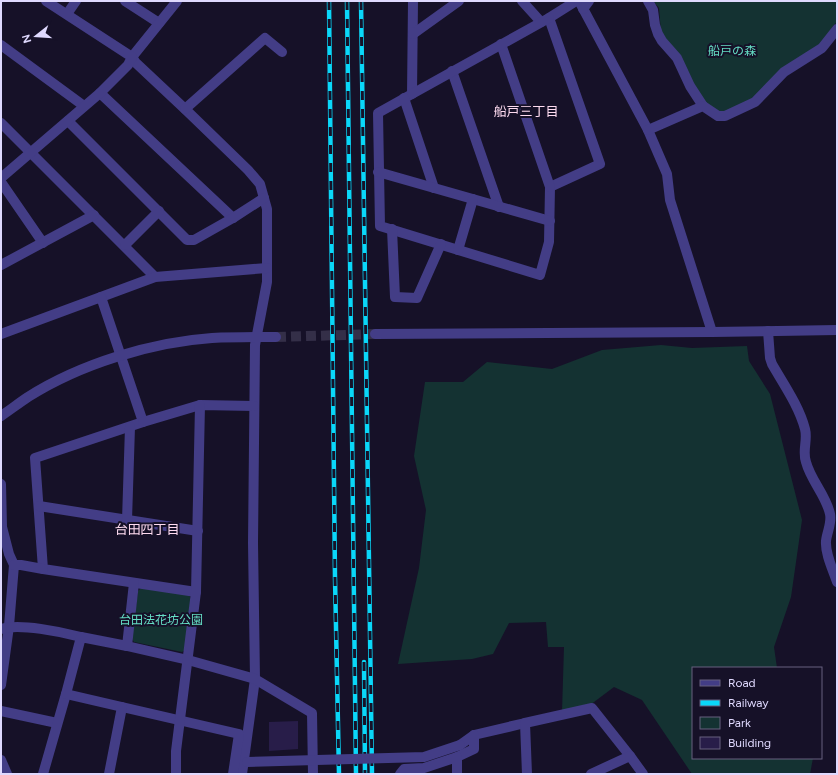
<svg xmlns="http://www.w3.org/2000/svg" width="838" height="775" viewBox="0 0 838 775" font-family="Figtree,'Noto Sans JP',sans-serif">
<rect width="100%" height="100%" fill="#161128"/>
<g fill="#143232">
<path d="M653,1H837V22L833,26L820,46L753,100L728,112H718L704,104L661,32L659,8Z"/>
<path d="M661,345L692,348L747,346L749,361L770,394L802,520L791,597L774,647L777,668H693V758H813L810,774H692L642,700L614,687L590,705L562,712L564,647H548L546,622L509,623L493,654L472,659L398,664L419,568L426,510L414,456L425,382H463L487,362L552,369L602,350Z"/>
<path d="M141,588L189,595L191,599L185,650L182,652L134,642L132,639L138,591Z"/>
</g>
<path fill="#281d49" d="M298,721V749L269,751V722Z"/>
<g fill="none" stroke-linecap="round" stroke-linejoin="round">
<path stroke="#342f48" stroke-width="10" stroke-dasharray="10 5" stroke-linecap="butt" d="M276,337L375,334"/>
<g stroke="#433d86" stroke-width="10">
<path d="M125,1L159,23"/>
<path d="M177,1L132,57L136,63L185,109L248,170L260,184L267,209V282L255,345L253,543L255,679L242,774"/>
<path d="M413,1L412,94L378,113L380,226L540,275L549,242L550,187L600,164L549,18L576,1"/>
<path d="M522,1L541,22"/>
<path d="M579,1L648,130L667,174L670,200L712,332"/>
<path d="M648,1L653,10L655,25L658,34L662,41L677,58L690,86L703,106"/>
<path d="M583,9L589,1"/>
<path d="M67,14L76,1"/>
<path d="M413,34L459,1"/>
<path d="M501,44L550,187"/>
<path d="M1,45L84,106"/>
<path d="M452,71L499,207"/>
<path d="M100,93L233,218"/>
<path d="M412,94L549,18"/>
<path d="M404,98L434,188"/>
<path d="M185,109L265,38L282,52"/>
<path d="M68,121L187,240H194L233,218L264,198"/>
<path d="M1,123L155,277"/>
<path d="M648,130L703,106L718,116H725L755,102L784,72L822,48L837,29"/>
<path d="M378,172L550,221"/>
<path d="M1,178L100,93L128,65L132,57L46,1"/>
<path d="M1,182L43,243"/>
<path d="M392,229L395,297L417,298L441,244"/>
<path d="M125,245L159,211"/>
<path d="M458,250L473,199"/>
<path d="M1,265L94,215"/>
<path d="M101,297L155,277L267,268"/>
<path d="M768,331L770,358L772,364C784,385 799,406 805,429C808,440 802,451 806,462C811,481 826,495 830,514C832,523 827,532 826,541C825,554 833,570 837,582"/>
<path d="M1,334L101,297L143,422L35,458L43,569L196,592"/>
<path d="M375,334L712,332L837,330"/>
<path d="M1,416C10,410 19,403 28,397C80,364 152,342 212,338C234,337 255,337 276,337"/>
<path d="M143,422L200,405L254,406"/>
<path d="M1,484L2,527L9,554L14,565L9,626L1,685"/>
<path d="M39,506L198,531"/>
<path d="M127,520L130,427"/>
<path d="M14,565H21L43,569"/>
<path d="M1,629C19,623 62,632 81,637"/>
<path d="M127,646L188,660L255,679L312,713L313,774"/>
<path d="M122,707L239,734L233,774"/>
<path d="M1,711L57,723"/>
<path d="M460,745L474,735L525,723"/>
<path d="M457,757L474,749V735"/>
<path d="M1,760L7,774"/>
<path d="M43,774L66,694"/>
<path d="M109,774L122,707L66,694L81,637L127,646L134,583"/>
<path d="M176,774V751L196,592L200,405"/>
<path d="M400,774L404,769L424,768L457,757V774"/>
<path d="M527,774L525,723L592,708L630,756L643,774"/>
<path d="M591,774L630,756"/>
</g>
<g stroke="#0ad7f9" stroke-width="4.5">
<g id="rail">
<path d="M329,1L335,578L339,774"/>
<path d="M347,1L356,774"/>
<path d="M361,1L372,774"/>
<path d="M364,662L365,774"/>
</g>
</g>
<use href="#rail" stroke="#161128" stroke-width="3" stroke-dasharray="9" stroke-linecap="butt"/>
<path stroke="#433d86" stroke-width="10" d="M247,762L424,757L460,745"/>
</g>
<g text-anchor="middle" stroke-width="4" stroke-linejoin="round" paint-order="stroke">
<g font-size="12" fill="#65dec5" stroke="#161128">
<text x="732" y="55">船戸の森</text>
<text x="161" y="624">台田法花坊公園</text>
</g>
<g font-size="13" fill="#fedbf0" stroke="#161128">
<text x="526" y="116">船戸三丁目</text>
<text x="147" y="534">台田四丁目</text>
</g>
</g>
<rect width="838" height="775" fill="none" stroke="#dfd9fe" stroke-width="4"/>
<rect x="692" y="667" width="130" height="92" fill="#161128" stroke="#66617e"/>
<rect x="700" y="680" width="20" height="6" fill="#433d86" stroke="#66617e"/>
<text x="728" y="687" font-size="12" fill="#dfd9fe">Road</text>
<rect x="700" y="700" width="20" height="6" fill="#0ad7f9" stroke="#66617e"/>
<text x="728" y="707" font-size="12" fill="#dfd9fe">Railway</text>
<rect x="700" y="717" width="20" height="12" fill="#143232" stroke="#66617e"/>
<text x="728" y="727" font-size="12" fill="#dfd9fe">Park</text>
<rect x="700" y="737" width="20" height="12" fill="#281d49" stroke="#66617e"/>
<text x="728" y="747" font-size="12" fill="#dfd9fe">Building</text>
<g transform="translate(36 36) rotate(253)" stroke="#161128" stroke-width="3" paint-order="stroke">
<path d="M0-3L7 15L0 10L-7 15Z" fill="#dfd9fe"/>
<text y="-6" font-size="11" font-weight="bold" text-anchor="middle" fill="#dfd9fe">N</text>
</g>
</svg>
